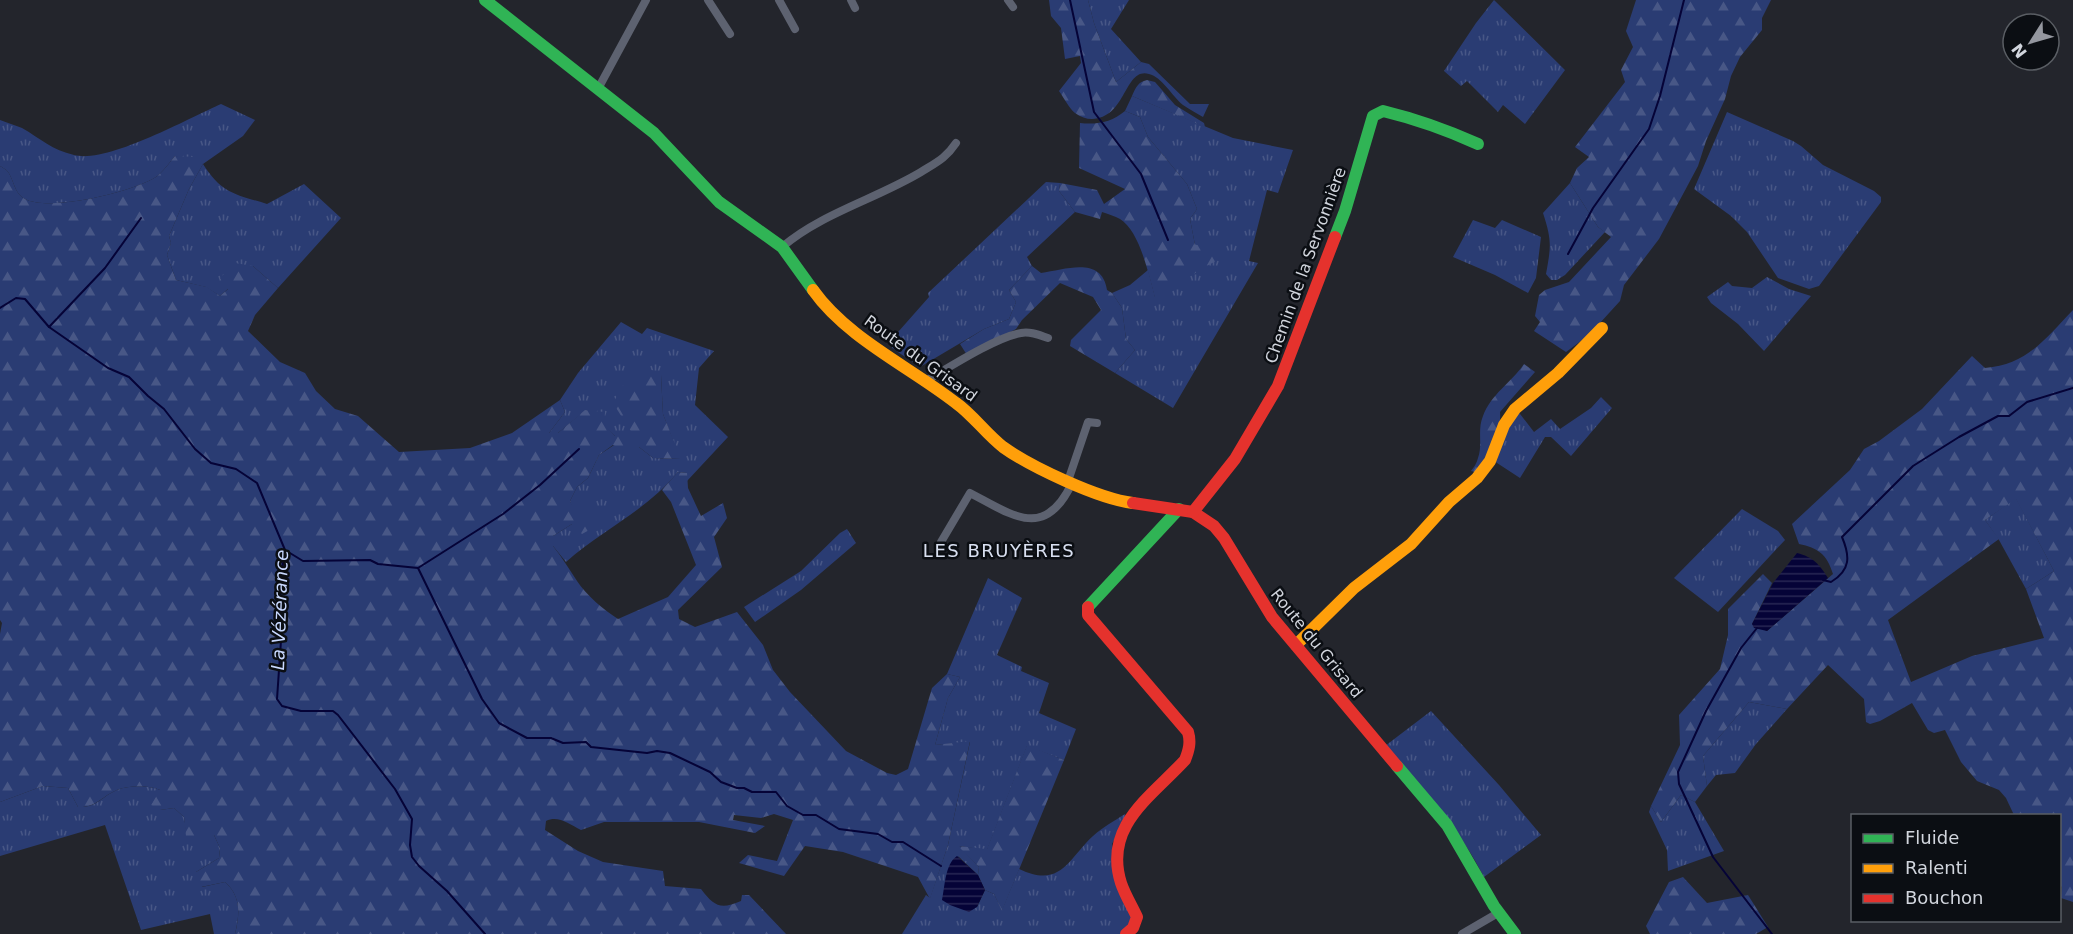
<svg xmlns="http://www.w3.org/2000/svg" width="2073" height="934" viewBox="0 0 2073 934" font-family="'DejaVu Sans',sans-serif">
<defs>
<pattern id="grass-tufts" width="24" height="20" patternUnits="userSpaceOnUse" patternTransform="scale(1.5)"><rect width="24" height="20" fill="#2a3c73"/><path d="M3 7l-1-3M5 7V3M7 7l1-3M15 17l-1-3M17 17v-4M19 17l1-3" fill="none" stroke="#485786"/></pattern>
<pattern id="forest-firs" width="22" height="20" patternUnits="userSpaceOnUse" patternTransform="scale(1.5)"><rect width="22" height="20" fill="#2a3c73"/><path d="M5 1l3.5 6h-7zM16 11l3.5 6h-7z" fill="#485786"/></pattern>
<pattern id="water-rules" width="6" height="5" patternUnits="userSpaceOnUse" patternTransform="scale(1.5)"><rect width="6" height="5" fill="#050337"/><path d="M0 2.5h6" fill="none" stroke="#282754"/></pattern>
</defs>
<rect width="100%" height="100%" fill="#23252c"/>
<g fill="url(#grass-tufts)">
<path d="M1088,0H1129L1111,29L1141,62L1116,82L1094,23Z"/>
<path d="M1494,0L1565,70L1525,124L1503,105L1498,112L1467,81L1461,86L1444,71L1476,23Z"/>
<path d="M1132,96L1233,138L1293,150L1278,193L1267,190L1249,261L1258,263L1173,408L1115,373L1135,350L1126,339L1122,308L1112,293L1130,285L1148,270L1155,297L1195,245L1190,219L1197,209L1187,184L1148,137L1140,117L1125,111Z"/>
<path d="M221,104L255,120L243,136L203,164C222,194 235,194 267,204L304,184L341,218L278,288L253,266L220,296L206,287L176,280L167,255L171,243L169,236L189,189L203,164L175,156C169,163 163,172 156,177C132,192 50,212 25,199C14,193 14,180 8,172C6,169 3,168 0,166V120C7,123 15,125 22,128C41,139 52,150 74,155C107,164 189,118 221,104Z"/>
<path d="M1727,112L1793,141L1801,146L1823,165L1874,191L1881,197V202L1819,286L1809,289L1778,278L1747,232L1731,216L1694,189Z"/>
<path d="M1046,182L1060,183L1059,191L1075,212L1027,257L1032,266L1009,290L1016,302L1009,319L984,329L920,367L892,348L891,340L929,297L928,293Z"/>
<path d="M1570,183L1598,227L1605,232L1565,275L1557,280H1551L1546,274C1551,247 1552,240 1543,213Z"/>
<path d="M1473,220L1495,228L1502,220L1541,237L1536,278L1528,293L1495,275L1453,257Z"/>
<path d="M1767,277L1789,289L1811,296L1764,351L1738,324L1711,303L1707,297L1728,282L1732,286L1752,288Z"/>
<path d="M621,322L642,334L647,328L714,351L699,368L695,405L728,437L687,481V473L678,472C646,511 602,530 566,562L553,546V536L572,524V507L570,501L577,487L588,478L599,455L614,445L639,447L653,458L680,459L663,414L661,375L634,436H615L586,410L558,433H549L565,412L560,400L578,373Z"/>
<path d="M1601,397L1612,408L1571,456L1551,437H1545L1520,478L1494,461L1517,410L1534,432L1551,419L1560,429L1591,408Z"/>
<path d="M2016,498L2054,571L2026,589L1999,540L1985,520Z"/>
<path d="M1742,509L1778,531L1785,540L1718,612L1674,578Z"/>
<path d="M847,529L856,543L801,590L755,622L744,607L801,571L840,533Z"/>
<path d="M988,578L1022,598L997,655L1022,667L1021,671L1049,683L1039,713L1076,729L1064,760L1027,746L987,850L959,846L979,867L978,875L958,856L977,907L985,890L994,894L1002,910L1019,869C1061,889 1068,859 1093,836C1103,827 1114,821 1125,814L1126,817L1112,844L1133,919L1120,934H902L926,895L930,898L948,845L970,742L935,745L948,698L960,677L947,674Z"/>
<path d="M1749,702L1787,709L1756,744L1735,773L1716,775L1707,786L1703,756Z"/>
<path d="M1431,711L1499,785L1541,835L1484,877C1459,827 1421,788 1385,746Z"/>
<path d="M43,786L68,788L78,807C97,808 102,796 117,790C129,785 149,785 160,790V810L174,808L184,817L187,836L214,835L220,848L219,858L196,872L202,887L225,882C241,896 240,914 235,934H214L210,914L141,930L105,825L0,856V802Z"/>
<path d="M1681,795L1695,802L1724,851L1668,871L1667,850L1649,812L1651,806L1661,822Z"/>
</g>
<g fill="url(#forest-firs)" fill-rule="evenodd">
<path d="M1049,0H1088L1094,23L1116,82L1141,62L1149,64L1190,104H1209L1203,117C1196,113 1189,109 1183,105C1172,96 1162,77 1149,74C1124,67 1127,118 1092,119C1086,119 1081,117 1075,113C1069,108 1064,98 1059,91L1081,63L1080,56L1065,59L1061,28L1051,16Z"/>
<path d="M1636,0H1771L1762,18V30L1740,57L1731,76L1725,99L1706,141L1698,166L1659,239L1624,285L1620,301L1589,335L1566,352L1534,331L1540,322L1535,316L1539,295L1545,290L1569,282L1611,237L1598,227L1570,183L1577,168L1589,157L1575,147L1625,82L1621,70L1633,47L1626,31Z"/>
<path d="M1147,80L1155,82L1175,105L1204,123L1205,127L1132,96C1136,87 1138,82 1147,80Z"/>
<path d="M1125,111L1140,117L1148,137L1187,184L1197,209L1190,219L1195,245H1217L1219,259L1185,279L1181,274L1162,301L1155,298C1149,276 1140,231 1120,219C1115,216 1108,214 1102,212L1100,219L1075,212L1059,191L1060,183L1097,190L1104,204L1125,189L1079,168L1080,123C1097,125 1112,122 1125,111Z"/>
<path d="M175,156L197,157L203,164L189,189L169,236L171,243L167,255L176,280L207,287L220,296L228,289L220,278L235,263L253,266L278,288L255,315L248,331L280,362L305,373L316,391L335,409L358,416L399,452L470,448L512,433L560,400L565,412L549,433H558L585,410L605,412L604,425L615,436H634L613,403L630,373L652,370L661,375L663,414L681,459L653,458L639,447L626,451L613,445L599,455L588,478L577,487L570,501L573,507L598,515L591,529L582,534L572,524L553,536V546C562,557 569,569 577,581C586,595 604,610 618,619L668,597L696,565L671,502L662,490L678,472L687,473L688,488L701,516L723,503L727,518L714,537L722,567L678,610L679,619L695,627L737,612L763,645L773,670L790,692L846,751L887,773L896,775L908,769L932,688L947,674L960,677L948,698L935,745L970,741L948,845L930,899L918,877L843,852L805,846L784,876L739,863L748,855L777,861L793,820L774,814L761,818L734,815L733,820L765,826L755,833L699,822H604L581,830C569,824 558,815 546,821L545,830L578,851L603,862L663,871L665,886L701,889C714,906 720,910 741,901L742,895H749L786,934H235C240,914 241,896 225,882L201,887L196,880V872L219,858L220,848L214,835L199,841L186,836L184,817L174,808L160,810L151,805L160,790C149,785 129,785 117,790C102,796 96,808 78,807L68,788L43,786L0,802V634L2,623L0,620V166C3,168 6,169 8,172C14,180 14,193 25,199C50,212 132,192 156,177C163,172 169,163 175,156Z"/>
<path d="M1032,266L1041,273C1067,269 1102,256 1107,290L1112,293L1122,308L1126,339L1135,350L1115,373L1070,346L1071,340L1101,310L1093,297L1060,283L1022,320L1016,329L967,355L960,344L984,329L1009,319L1016,302L1009,290Z"/>
<path d="M2073,310V902L2061,898L2062,887L2060,885V816L2014,815L2006,798L1999,790L1977,781L1961,762L1945,730L1934,733L1928,730L1912,703L1880,721L1870,724L1866,722L1864,699L1828,665L1787,709L1749,702L1703,756L1707,786L1695,802L1681,795L1661,822L1651,806L1680,745L1679,715L1720,669L1728,635V609L1763,574L1772,583L1752,624L1767,631L1833,574C1827,554 1818,548 1799,544L1792,524L1850,470L1864,449L1879,441L1922,409L1972,356L1985,368C2027,365 2046,338 2073,310ZM2016,499L2054,571L2026,589L2044,638L1972,656L1911,682L1888,620L1999,539L1985,520Z"/>
<path d="M1524,364L1535,372L1500,412C1502,432 1487,458 1475,472L1471,471C1474,467 1477,463 1478,458C1483,445 1477,430 1483,416C1491,394 1511,383 1524,364Z"/>
<path d="M1027,745L1064,760L1002,911L994,894L985,890L978,875L979,867L958,846L987,849Z"/>
<path d="M1683,877L1707,903L1748,895L1768,927L1756,934H1650L1646,926L1669,882Z"/>
</g>
<g fill="url(#water-rules)">
<path d="M1797,553C1813,557 1819,564 1828,578L1767,631L1754,628L1752,624L1773,583Z"/>
<path d="M957,856L978,875L985,890L977,907L969,912L950,905L942,900C945,886 945,864 957,856Z"/>
</g>
<g fill="none" stroke-linecap="round" stroke-linejoin="round">
<g stroke="#050337" stroke-width="2">
<path d="M1070,0L1094,112L1141,174L1168,240"/>
<path d="M1568,254L1593,208L1649,129L1660,96L1684,0"/>
<path d="M0,308L16,298L25,299L49,327L108,368L129,377L148,396L164,409L195,449L211,463L236,469L257,483L285,550L280,585L282,626L277,699L282,706L301,711H333L338,715L395,789L412,819L410,845L412,857L419,866L447,891L485,934"/>
<path d="M49,327L105,268L141,218"/>
<path d="M285,550L303,561L370,560L378,564L418,568L482,699L499,723L527,738H551L563,743L586,742L591,747L647,753L657,751L670,753L710,772L721,782L737,788H744L752,792H776L787,806L803,815H816L839,829L878,834L892,842H903L941,866"/>
<path d="M418,568L503,514L540,485L579,449"/>
<path d="M1823,580L1831,582C1851,570 1850,556 1842,537L1913,466L1959,437L1998,416H2009L2027,402L2073,388"/>
<path d="M1757,628L1741,648L1706,711L1678,772L1679,784L1713,857L1772,934"/>
</g>
<g stroke="#5d6270" stroke-width="8">
<path d="M708,0L730,34"/>
<path d="M779,0L795,29"/>
<path d="M851,0L855,8"/>
<path d="M1008,0L1013,7"/>
<path d="M599,87L646,0"/>
<path d="M782,247C822,213 876,199 921,172C937,162 946,158 956,143"/>
<path d="M924,382C948,368 996,337 1021,333C1030,331 1039,335 1048,338"/>
<path d="M1068,481L1088,422L1097,423"/>
<path d="M941,542L970,493C1012,515 1045,541 1072,483"/>
<path d="M1462,934L1498,913"/>
</g>
<g stroke="#30b455" stroke-width="12">
<path d="M485,0L654,133L719,202L782,247L813,290"/>
<path d="M1335,237L1345,211L1373,116L1383,111C1416,119 1447,130 1478,144"/>
<path d="M1088,607L1179,509"/>
<path d="M1397,766L1447,825L1494,906L1515,934"/>
</g>
<g stroke="#ff9f0a" stroke-width="12">
<path d="M813,290C847,338 910,367 956,403C973,415 986,434 1003,447C1031,467 1099,499 1133,503"/>
<path d="M1296,645L1354,588L1411,544L1449,502L1477,478L1490,461L1504,425L1515,409L1558,373L1602,328"/>
</g>
<g stroke="#e5322d" stroke-width="12">
<path d="M1133,503L1193,512L1214,526L1224,538L1272,617L1397,766"/>
<path d="M1193,512L1235,459L1278,386L1335,237"/>
<path d="M1088,607V615L1188,732C1191,742 1189,750 1185,760C1151,797 1103,826 1121,883C1125,895 1132,906 1137,917L1133,928L1126,934"/>
</g>
</g>
<g text-anchor="middle" stroke-width="5" stroke-linejoin="round" paint-order="stroke">
<g font-size="16" fill="#d1d5dd" stroke="#0b0e13">
<text transform="translate(1305 265) rotate(-70)" y="6">Chemin de la Servonnière</text>
<text transform="translate(921 358) rotate(36)" y="6">Route du Grisard</text>
<text transform="translate(1317 643) rotate(51)" y="6">Route du Grisard</text>
</g>
<g font-size="18" letter-spacing="1.5" fill="#d9e0f1" stroke="#0b0e13">
<text x="999" y="557">LES BRUYÈRES</text>
</g>
<g font-size="18" font-style="italic" fill="#c9d9ff" stroke="#0b0e13">
<text transform="translate(280 610) rotate(-88)" y="6">La Vézérance</text>
</g>
</g>
<rect x="1851" y="814" width="210" height="108" fill="#0b0e13" stroke="#5a5e64" stroke-width="1.5"/>
<rect x="1863" y="834" width="30" height="9" fill="#30b455" stroke="#5a5e64" stroke-width="1.5"/>
<text x="1905" y="844" font-size="18" fill="#d1d5dd">Fluide</text>
<rect x="1863" y="864" width="30" height="9" fill="#ff9f0a" stroke="#5a5e64" stroke-width="1.5"/>
<text x="1905" y="874" font-size="18" fill="#d1d5dd">Ralenti</text>
<rect x="1863" y="894" width="30" height="9" fill="#e5322d" stroke="#5a5e64" stroke-width="1.5"/>
<text x="1905" y="904" font-size="18" fill="#d1d5dd">Bouchon</text>
<g transform="translate(2031 42) rotate(233)"><circle r="28" fill="#0b0e13" stroke="#5a5e64" stroke-width="1.5"/>
<path d="M0-4.5L10 22L0 15L-10 22Z" fill="#94979f"/>
<text y="-9" font-size="16" font-weight="bold" text-anchor="middle" fill="#d1d5dd">N</text>
</g>
</svg>
